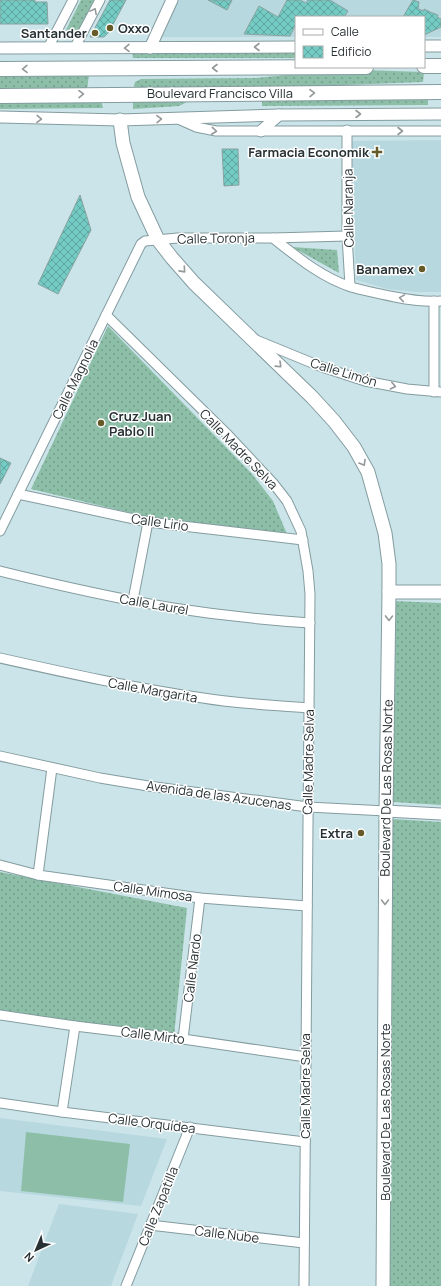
<svg xmlns="http://www.w3.org/2000/svg" width="441" height="1286" viewBox="0 0 441 1286" font-family="Manrope,sans-serif">
<defs>
<pattern id="grass-dots" width="8" height="8" patternUnits="userSpaceOnUse"><rect width="8" height="8" fill="#8dbfa8"/><path d="M2 2h.1M6 6h.1" fill="none" stroke="#739c89" stroke-width="1.8" stroke-linecap="round"/></pattern>
<pattern id="building-cross-hatch" width="8" height="8" patternUnits="userSpaceOnUse"><rect width="8" height="8" fill="#73cbc3"/><path d="M0 0l8 8M0 8l8-8" fill="none" stroke="#5ea59f"/></pattern>
</defs>
<rect width="100%" height="100%" fill="#cbe4e9"/>
<g fill="#b7d8df">
<path d="M178,0H441V37H424V17H296V37H158Z"/>
<path d="M441,140V292H416L388,289L356,280L351,141Z"/>
<path d="M0,1118L167,1139L141,1206L0,1191Z"/>
<path d="M59,1204L138,1214L111,1286H28Z"/>
</g>
<g fill="url(#grass-dots)">
<path d="M81,0H96L76,38H62Z"/>
<path d="M132,52L296,53V58H133Z"/>
<path d="M362,70L424,72L423,82L193,91L141,90L134,86L135,82L141,79L256,78L305,73Z"/>
<path d="M89,75L87,90L0,91V77Z"/>
<path d="M133,99H193L179,106L133,109Z"/>
<path d="M101,100L103,108L0,109V102Z"/>
<path d="M262,100H428V105L262,106Z"/>
<path d="M292,247L337,250L339,273Z"/>
<path d="M108,326L252,474L273,501L287,534L148,517L31,489Z"/>
<path d="M393,601L441,603V805L393,802Z"/>
<path d="M392,819L441,822V1286H390Z"/>
<path d="M0,872L187,908L174,1036L0,1013Z"/>
</g>
<path fill="#8dbfa8" d="M26,1132L130,1144L123,1202L21,1191Z"/>
<g fill="url(#building-cross-hatch)" stroke="#8aa29f">
<path d="M0,0H35V2H47L48,24H0Z"/>
<path d="M110,0H126L109,32L104,37H90Z"/>
<path d="M208,0H232L227,10Z"/>
<path d="M287,0H300L306,3L308,0H330L348,11L344,17H296V24L290,36L244,34L259,6L278,17Z"/>
<path d="M413,0L419,2L418,9L424,11V9L430,12L438,15L437,17L441,19V27L424,35V17H403Z"/>
<path d="M222,149H238L239,185L224,186Z"/>
<path d="M80,195L91,230L58,294L38,284Z"/>
<path d="M0,458L11,463L0,484Z"/>
</g>
<g fill="none" stroke-linecap="round" stroke-linejoin="round">
<g stroke="#849ca0" stroke-width="11">
<g id="minor">
<path d="M49,46L73,0"/>
<path d="M75,47L100,0"/>
<path d="M178,119L196,127L216,131H441"/>
<path d="M347,130V236L350,286"/>
<path d="M273,238C297,257 321,277 351,287C365,291 380,294 395,297C410,300 426,302 441,301"/>
<path d="M434,301V392"/>
<path d="M106,315L228,435L273,483L287,501L301,531L308,571L310,594L304,1286"/>
<path d="M256,340L322,367L365,381L407,389L441,392"/>
<path d="M18,494L148,522L303,540"/>
<path d="M0,531L141,244L145,241L178,238H273L347,236"/>
<path d="M0,571C57,585 115,598 173,608C218,615 264,620 310,623"/>
<path d="M133,600L148,522"/>
<path d="M0,658C67,673 134,688 203,698C238,704 274,705 309,708"/>
<path d="M0,756L100,778L148,786L308,807L386,811"/>
<path d="M0,865L38,875L200,898L307,906"/>
<path d="M38,875L52,768"/>
<path d="M0,1015L75,1026L183,1039L306,1057"/>
<path d="M183,1039L200,898"/>
<path d="M0,1103L62,1112L305,1142"/>
<path d="M62,1112L75,1026"/>
<path d="M150,1225L304,1243"/>
<path d="M126,1286L190,1127"/>
</g>
</g>
<g stroke="#849ca0" stroke-width="13">
<g id="tertiary">
<path d="M424,46H441"/>
<path d="M0,48L296,47"/>
<path d="M150,48L172,0"/>
<path d="M0,117L120,120L279,115L441,114"/>
<path d="M261,131L279,115"/>
<path d="M386,811L441,814"/>
</g>
</g>
<g stroke="#849ca0" stroke-width="15">
<g id="secondary">
<path d="M120,120L123,143L138,197L158,240L172,258L194,283L312,397L334,421L354,447L368,472L385,533L389,564V592L386,811L383,1286"/>
<path d="M389,592H441"/>
</g>
</g>
<g stroke="#849ca0" stroke-width="16">
<g id="primary">
<path d="M424,66H441"/>
<path d="M0,69L366,67"/>
<path d="M0,96L441,92"/>
</g>
</g>
<use href="#minor" stroke="#fff" stroke-width="9"/>
<use href="#tertiary" stroke="#fff" stroke-width="11"/>
<use href="#secondary" stroke="#fff" stroke-width="13"/>
<use href="#primary" stroke="#fff" stroke-width="14"/>
</g>
<defs><path id="oneway-chevron" d="M-2-3.5L2.5 0L-2 3.5" fill="none" stroke-width="1.6" stroke-linecap="round" stroke-linejoin="round"/></defs>
<g stroke="#939899">
<use href="#oneway-chevron" transform="translate(94 11) rotate(-62)"/>
<use href="#oneway-chevron" transform="translate(257 47) rotate(180)"/>
<use href="#oneway-chevron" transform="translate(127 48) rotate(179)"/>
<use href="#oneway-chevron" transform="translate(215 68) rotate(180)"/>
<use href="#oneway-chevron" transform="translate(25 69) rotate(179)"/>
<use href="#oneway-chevron" transform="translate(312 93) rotate(-1)"/>
<use href="#oneway-chevron" transform="translate(81 94) rotate(-1)"/>
<use href="#oneway-chevron" transform="translate(358 114)"/>
<use href="#oneway-chevron" transform="translate(39 119) rotate(2)"/>
<use href="#oneway-chevron" transform="translate(159 119) rotate(-2)"/>
<use href="#oneway-chevron" transform="translate(214 131) rotate(6)"/>
<use href="#oneway-chevron" transform="translate(400 131)"/>
<use href="#oneway-chevron" transform="translate(183 270) rotate(48)"/>
<use href="#oneway-chevron" transform="translate(402 298) rotate(-171)"/>
<use href="#oneway-chevron" transform="translate(279 365) rotate(44)"/>
<use href="#oneway-chevron" transform="translate(393 386) rotate(12)"/>
<use href="#oneway-chevron" transform="translate(363 463) rotate(60)"/>
<use href="#oneway-chevron" transform="translate(389 618) rotate(91)"/>
<use href="#oneway-chevron" transform="translate(385 902) rotate(90)"/>
</g>
<g fill="#665b28" stroke="#fff" stroke-width="1.5">
<circle cx="110" cy="28" r="4"/>
<circle cx="95" cy="33" r="4"/>
<path d="M375 146h4v4h4v4h-4v4h-4v-4h-4v-4h4z"/>
<circle cx="422" cy="269" r="4"/>
<circle cx="101" cy="423" r="4"/>
<circle cx="361" cy="833" r="4"/>
</g>
<g text-anchor="middle" stroke-width="3" stroke-linejoin="round" paint-order="stroke">
<g font-size="13" font-weight="bold" fill="#273133" stroke="#fff" text-anchor="end">
<text x="118" y="33" text-anchor="start">Oxxo</text>
<text x="87" y="38">Santander</text>
<text x="369" y="157">Farmacia Economik</text>
<text x="414" y="274">Banamex</text>
<text x="109" y="421" text-anchor="start">Cruz Juan<tspan x="109" dy="15">Pablo II</tspan></text>
<text x="353" y="838">Extra</text>
</g>
<g font-size="13" fill="#273133" stroke="#fff">
<text x="220" y="98">Boulevard Francisco Villa</text>
<text transform="translate(348 208) rotate(-91)" y="5">Calle Naranja</text>
<text transform="translate(216 238) rotate(-1)" y="5">Calle Toronja</text>
<text transform="translate(344 372) rotate(17)" y="5">Calle Limón</text>
<text transform="translate(75 379) rotate(-64)" y="5">Calle Magnolia</text>
<text transform="translate(239 449) rotate(46)" y="5">Calle Madre Selva</text>
<text transform="translate(160 522) rotate(8)" y="5">Calle Lirio</text>
<text transform="translate(154 604) rotate(10)" y="5">Calle Laurel</text>
<text transform="translate(153 690) rotate(10)" y="5">Calle Margarita</text>
<text transform="translate(308 762) rotate(-89)" y="5">Calle Madre Selva</text>
<text transform="translate(386 788) rotate(-89)" y="5">Boulevard De Las Rosas Norte</text>
<text transform="translate(219 795) rotate(8)" y="5">Avenida de las Azucenas</text>
<text transform="translate(153 891) rotate(8)" y="5">Calle Mimosa</text>
<text transform="translate(192 968) rotate(-83)" y="5">Calle Nardo</text>
<text transform="translate(153 1035) rotate(7)" y="5">Calle Mirto</text>
<text transform="translate(305 1086) rotate(-90)" y="5">Calle Madre Selva</text>
<text transform="translate(385 1112) rotate(-90)" y="5">Boulevard De Las Rosas Norte</text>
<text transform="translate(152 1123) rotate(7)" y="5">Calle Orquídea</text>
<text transform="translate(158 1206) rotate(-68)" y="5">Calle Zapatilla</text>
<text transform="translate(227 1234) rotate(7)" y="5">Calle Nube</text>
</g>
</g>
<rect x="295" y="16" width="130" height="52" fill="#ffffff" stroke="#a9adad"/>
<rect x="303" y="29" width="20" height="6" fill="#ffffff" stroke="#a9adad"/>
<text x="331" y="36" font-size="12" fill="#273133">Calle</text>
<rect x="303" y="46" width="20" height="12" fill="url(#building-cross-hatch)" stroke="#a9adad"/>
<text x="331" y="56" font-size="12" fill="#273133">Edificio</text>
<g transform="translate(36 1250) rotate(224)" stroke="#ffffff" stroke-width="3" paint-order="stroke">
<path d="M0-3L7 15L0 10L-7 15Z" fill="#273133"/>
<text y="-6" font-size="11" font-weight="bold" text-anchor="middle" fill="#273133">N</text>
</g>
</svg>
